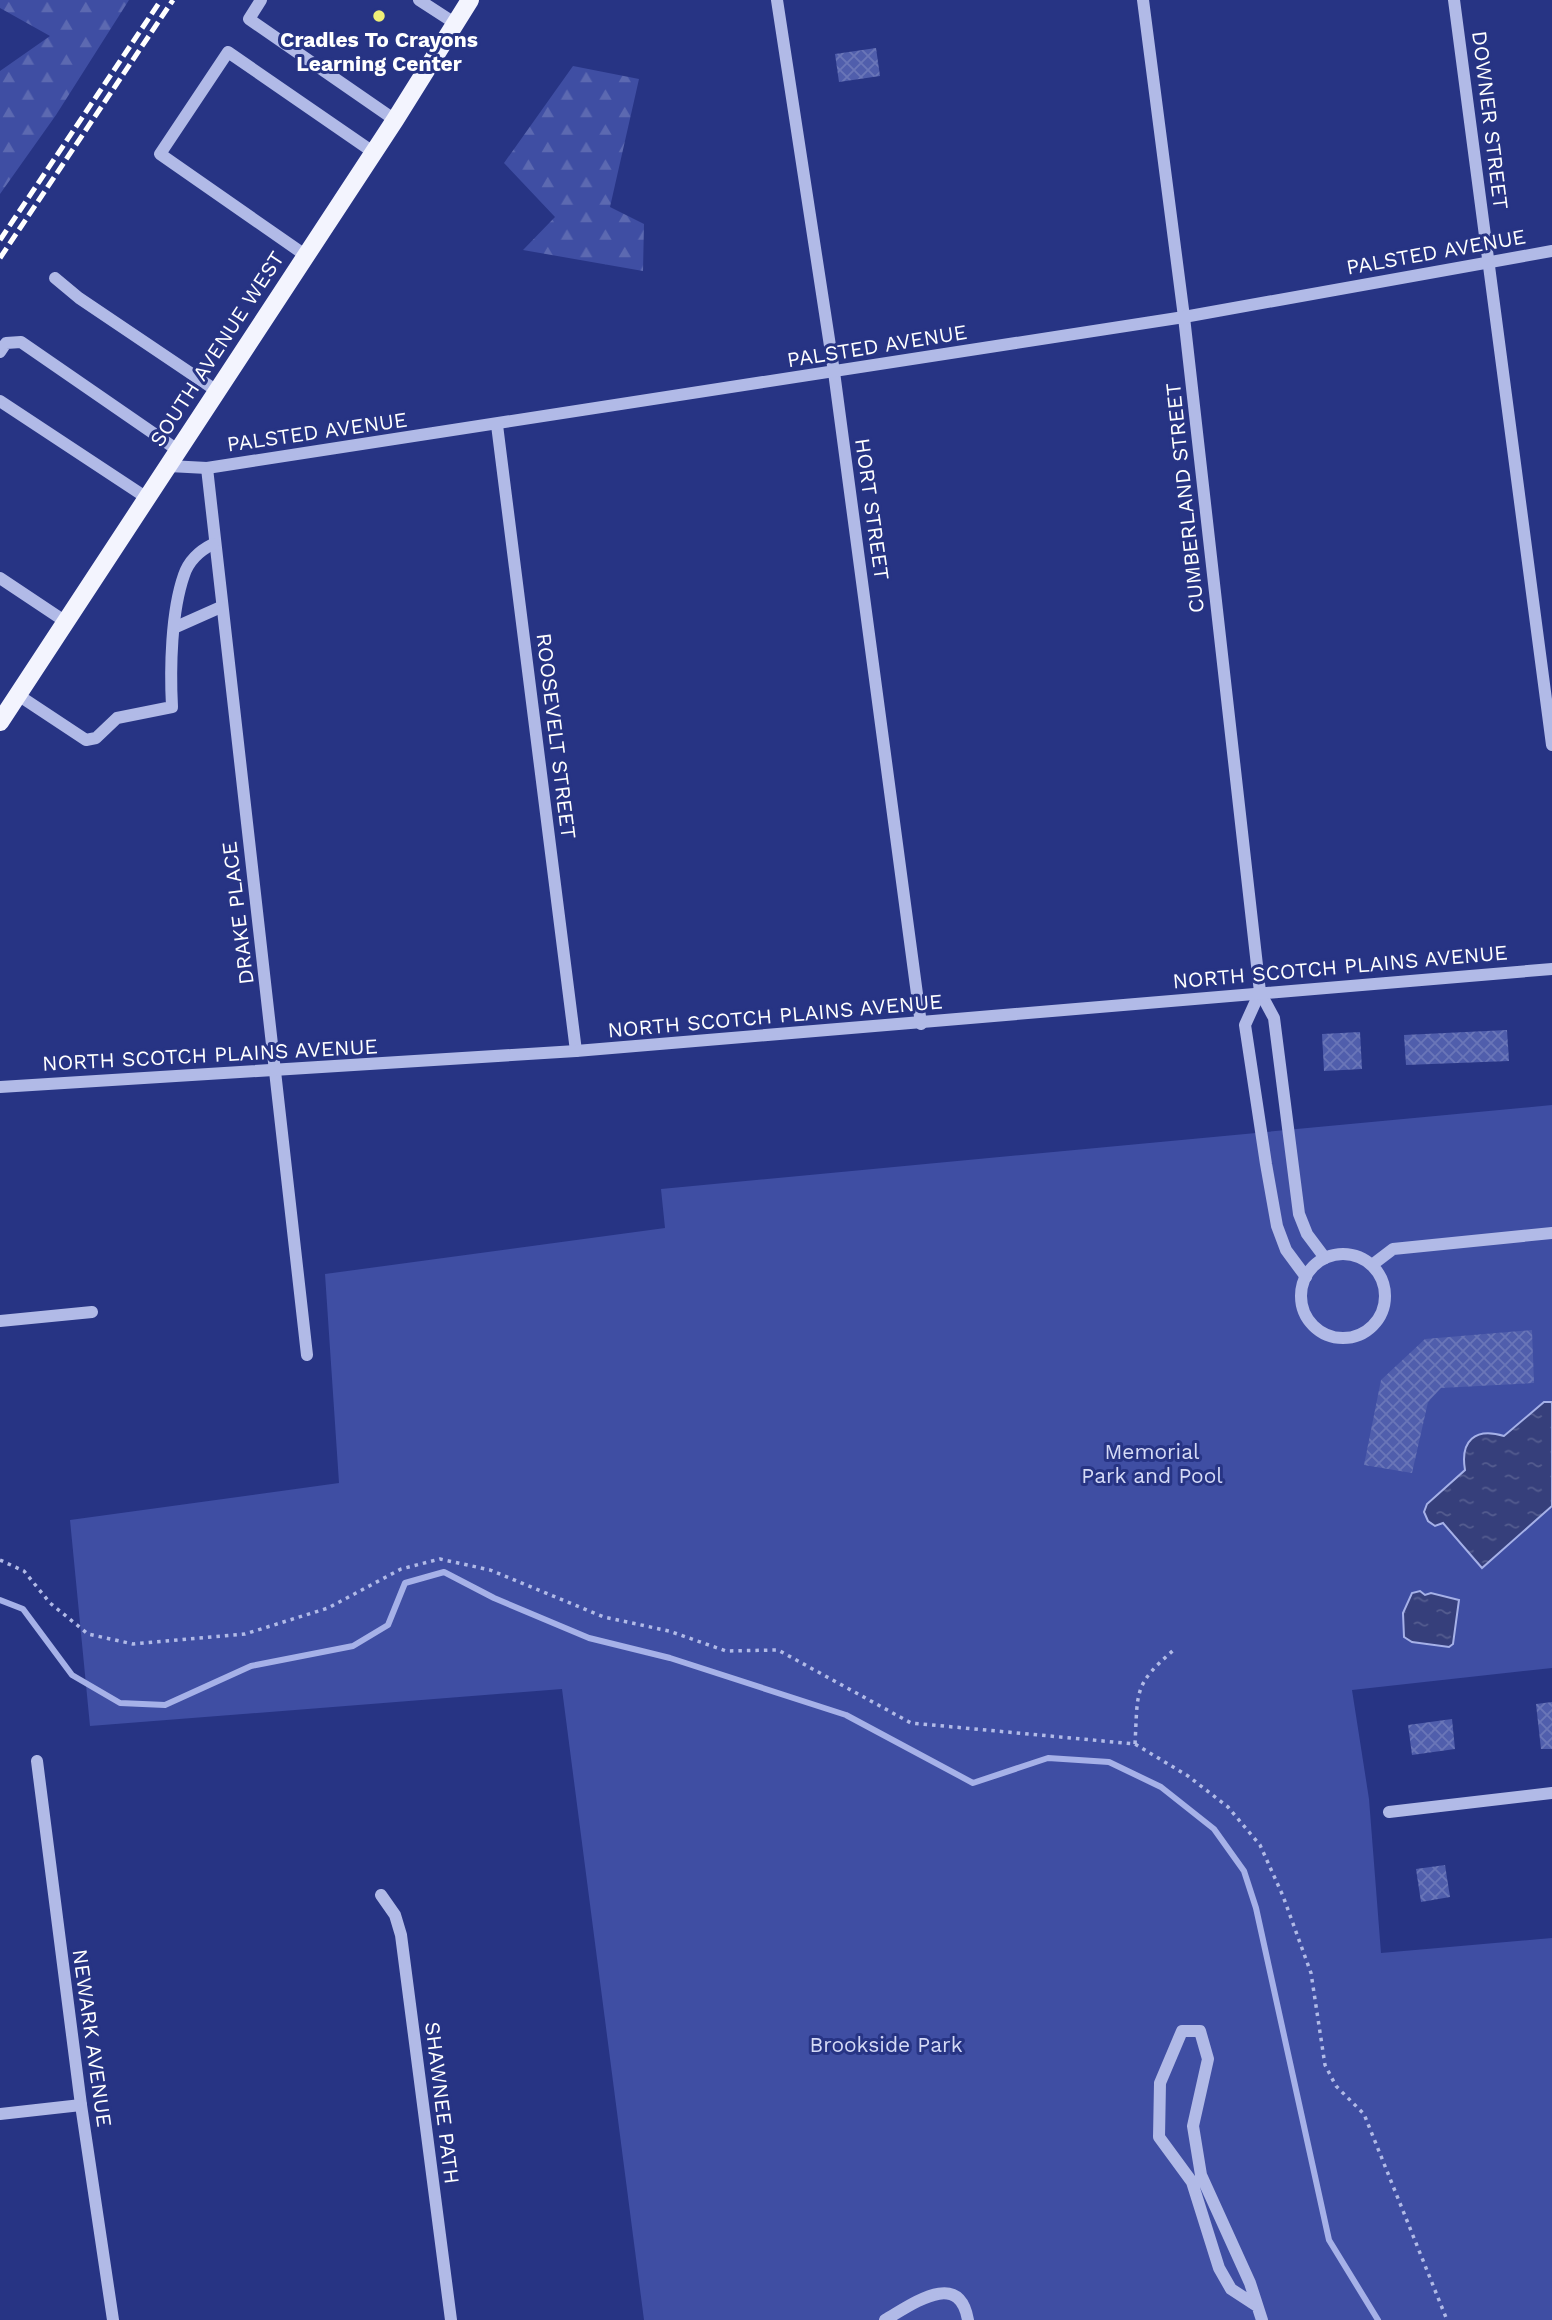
<svg xmlns="http://www.w3.org/2000/svg" width="1552" height="2320" viewBox="0 0 1552 2320" font-family="'Work Sans',sans-serif">
<defs>
<pattern id="forest-firs" width="22" height="20" patternUnits="userSpaceOnUse" patternTransform="scale(1.75)"><rect width="22" height="20" fill="#3f4ea3"/><path d="M5 1l3.5 6h-7zM16 11l3.5 6h-7z" fill="#5c69b1"/></pattern>
<pattern id="water-ripples" width="26" height="14" patternUnits="userSpaceOnUse" patternTransform="scale(1.75)"><rect width="26" height="14" fill="#363f7b"/><path d="M2 4q2-2 4 0t4 0M15 11q2-2 4 0t4 0" fill="none" stroke="#545c8f"/></pattern>
<pattern id="building-cross-hatch" width="8" height="8" patternUnits="userSpaceOnUse" patternTransform="scale(1.75)"><rect width="8" height="8" fill="#505eac"/><path d="M0 0l8 8M0 8l8-8" fill="none" stroke="#6a76b8"/></pattern>
</defs>
<rect width="100%" height="100%" fill="#273484"/>
<g fill="url(#forest-firs)">
<path d="M0,0H129L56,115L0,194V71L50,36L0,8Z"/>
<path d="M573,66L639,79L610,207L644,224L643,271L523,250L555,217L504,163Z"/>
</g>
<path fill="#3f4ea3" d="M1552,1105V1668L1352,1690L1369,1799L1381,1953L1552,1938V2320H644L562,1689L90,1726L70,1520L339,1483L325,1274L665,1228L661,1189Z"/>
<g fill="url(#water-ripples)" stroke="#a6b1e8" stroke-width="2">
<path d="M1544,1402H1552V1506L1482,1568L1443,1523L1435,1526L1428,1521L1424,1512L1427,1504L1465,1470C1460,1441 1475,1427 1504,1436Z"/>
<path d="M1420,1591L1425,1595L1431,1593L1459,1600L1453,1644L1449,1647L1412,1642L1404,1637L1403,1613L1412,1593Z"/>
</g>
<g fill="none" stroke-linecap="round" stroke-linejoin="round">
<path stroke="#a6b1e8" stroke-width="6" d="M0,1600L23,1609L72,1675L120,1703L165,1705L251,1666L353,1646L388,1625L405,1583L444,1572L494,1598L589,1638L670,1658L846,1715L973,1783L1048,1758L1109,1762L1161,1787L1214,1829L1244,1871L1256,1908L1329,2240L1378,2320"/>
</g>
<g fill="url(#building-cross-hatch)">
<path d="M876,48L880,76L839,82L835,54Z"/>
<path d="M1507,1030L1509,1061L1406,1065L1404,1035Z"/>
<path d="M1360,1032L1362,1069L1324,1071L1322,1034Z"/>
<path d="M1532,1330L1534,1383L1441,1388L1428,1402L1412,1473L1364,1465L1381,1380L1425,1339Z"/>
<path d="M1552,1702V1749H1541L1536,1704Z"/>
<path d="M1452,1719L1455,1749L1412,1755L1408,1725Z"/>
<path d="M1445,1865L1450,1897L1421,1902L1416,1869Z"/>
</g>
<g fill="none" stroke-linecap="round" stroke-linejoin="round">
<g stroke="#b1bae7" stroke-width="3.5" stroke-dasharray="3.5 5" stroke-linecap="butt">
<path d="M0,1560L24,1571L50,1603L88,1634L133,1644L245,1634L328,1608L401,1569L440,1559L490,1570L604,1617L669,1631L726,1651L778,1650L911,1723L1135,1744L1188,1776L1228,1807L1260,1845L1283,1896L1311,1973L1325,2065L1336,2086L1364,2114L1447,2320"/>
<path d="M1135,1744C1138,1690 1133,1685 1176,1648"/>
</g>
<g stroke="#b1bae7" stroke-width="12">
<path d="M261,0L249,19L395,120"/>
<path d="M419,0L453,22"/>
<path d="M777,0L834,372L921,1024"/>
<path d="M1143,0L1184,317L1260,992L1274,1018L1299,1214L1307,1234L1325,1258"/>
<path d="M1454,0L1552,745"/>
<path d="M305,255L160,154L228,52L373,152"/>
<path d="M55,278L79,298L217,391"/>
<path d="M0,352L6,343L21,342L179,451"/>
<path d="M0,401L147,498"/>
<path d="M497,425L576,1051"/>
<path d="M169,466L207,468L1184,317L1552,251"/>
<path d="M207,468L307,1355"/>
<path d="M0,578L66,622"/>
<path d="M176,627L221,607"/>
<path d="M18,695L86,740L96,738L117,718L172,707C170,669 171,612 184,575C189,560 201,550 213,544"/>
<path d="M1260,992L1245,1025L1266,1164L1277,1226L1286,1250L1306,1277"/>
<path d="M0,1087L576,1051L1552,969"/>
<circle cx="1343" cy="1296" r="42"/>
<path d="M1372,1265L1393,1249L1552,1233"/>
<path d="M0,1321L92,1312"/>
<path d="M37,1761L81,2105L113,2320"/>
<path d="M1389,1812L1552,1793"/>
<path d="M381,1895L395,1915L401,1935L451,2320"/>
<path d="M0,2114L81,2105"/>
<path d="M1257,2306L1231,2289L1219,2268L1192,2182L1159,2137L1160,2083L1182,2031H1200L1208,2059L1193,2126L1201,2175L1250,2283L1262,2320"/>
<path d="M885,2320C913,2304 959,2269 968,2320"/>
</g>
<path stroke="#f3f4fe" stroke-width="18" d="M0,722L395,120L470,0"/>
<g stroke="#fff" stroke-width="5" stroke-dasharray="12 5" stroke-linecap="butt">
<path d="M0,240L161,0"/>
<path d="M0,258L173,0"/>
</g>
</g>
<circle fill="#efef77" stroke="#273484" stroke-width="2.5" cx="379" cy="16" r="7"/>
<g text-anchor="middle" stroke-width="6" stroke-linejoin="round" paint-order="stroke">
<g font-size="21" font-weight="bold" fill="#fff" stroke="#273484">
<text x="379" y="47">Cradles To Crayons<tspan x="379" dy="24">Learning Center</tspan></text>
</g>
<g font-size="21" fill="#fff" stroke="#273484">
<text transform="translate(1490 120) rotate(83)" y="7">DOWNER STREET</text>
<text transform="translate(1436 252) rotate(-10)" y="7">PALSTED AVENUE</text>
<text transform="translate(877 346) rotate(-9)" y="7">PALSTED AVENUE</text>
<text transform="translate(217 349) rotate(-57)" y="7">SOUTH AVENUE WEST</text>
<text transform="translate(317 432) rotate(-8)" y="7">PALSTED AVENUE</text>
<text transform="translate(1185 498) rotate(-96)" y="7">CUMBERLAND STREET</text>
<text transform="translate(872 509) rotate(82)" y="7">HORT STREET</text>
<text transform="translate(556 736) rotate(83)" y="7">ROOSEVELT STREET</text>
<text transform="translate(238 913) rotate(-97)" y="7">DRAKE PLACE</text>
<text transform="translate(1340 967) rotate(-5)" y="7">NORTH SCOTCH PLAINS AVENUE</text>
<text transform="translate(775 1016) rotate(-5)" y="7">NORTH SCOTCH PLAINS AVENUE</text>
<text transform="translate(210 1055) rotate(-3)" y="7">NORTH SCOTCH PLAINS AVENUE</text>
<text transform="translate(92 2038) rotate(82)" y="7">NEWARK AVENUE</text>
<text transform="translate(442 2103) rotate(83)" y="7">SHAWNEE PATH</text>
</g>
<g font-size="21" fill="#d5daf6" stroke="#273484">
<text x="1152" y="1459">Memorial<tspan x="1152" dy="24">Park and Pool</tspan></text>
<text x="886" y="2052">Brookside Park</text>
</g>
</g>
</svg>
